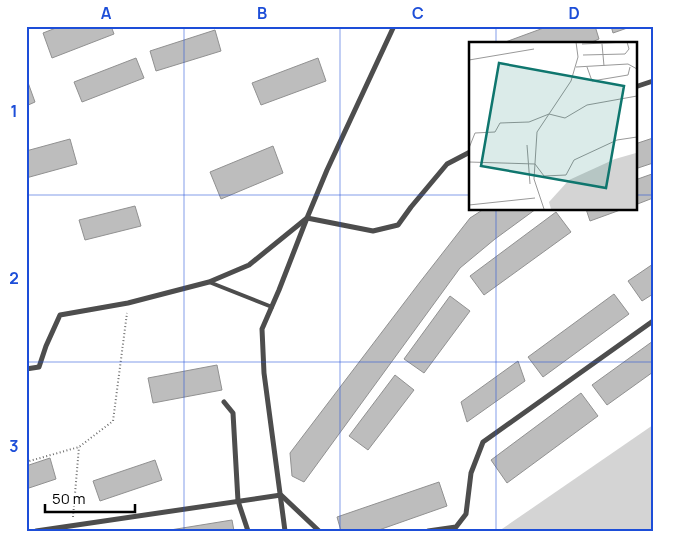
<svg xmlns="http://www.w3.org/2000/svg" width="679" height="557" viewBox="0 0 679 557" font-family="Manrope,sans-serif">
<rect width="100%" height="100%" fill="#fff"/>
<path fill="#d4d4d4" d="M653,425V531H499Z"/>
<g fill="#bdbdbd" stroke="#919191">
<path d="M61,26H111L114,34L52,58L43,33Z"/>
<path d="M549,26H595L599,39L587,44H500Z"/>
<path d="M611,26H633L613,33Z"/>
<path d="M215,30L221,51L156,71L150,51Z"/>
<path d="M136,58L144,78L82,102L74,82Z"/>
<path d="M318,58L326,81L261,105L252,83Z"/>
<path d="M26,77L35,102L26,106Z"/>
<path d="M653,138V163L635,169V144Z"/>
<path d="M70,139L77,164L26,178V151Z"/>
<path d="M273,146L283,173L221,199L210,172Z"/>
<path d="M652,174L653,198L635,205V180Z"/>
<path d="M135,206L141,226L85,240L79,220Z"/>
<path d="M484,209H536L495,239L460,268L304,482L292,476L290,453L420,282L470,218Z"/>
<path d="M586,209H623L590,221Z"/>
<path d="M556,212L571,232L484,295L470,276Z"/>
<path d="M653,264V294L642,301L628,281Z"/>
<path d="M614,294L629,314L543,377L528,357Z"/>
<path d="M450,296L470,311L424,373L404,359Z"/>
<path d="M653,341V372L607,405L592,385Z"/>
<path d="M518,361L525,381L467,422L461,402Z"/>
<path d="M217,365L222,390L153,403L148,378Z"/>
<path d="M395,375L414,390L368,450L349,436Z"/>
<path d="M581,393L598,416L507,483L491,460Z"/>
<path d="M50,458L56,479L26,489V466Z"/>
<path d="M155,460L162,480L100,501L93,481Z"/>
<path d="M439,482L447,506L376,531H341L337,517Z"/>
<path d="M232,520L234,531H164Z"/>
</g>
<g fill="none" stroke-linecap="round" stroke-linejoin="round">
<g stroke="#6f6f6f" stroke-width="2" stroke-dasharray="1 2.5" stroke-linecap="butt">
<path d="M26,462L79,447L113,421L127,313"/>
<path d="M73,517L79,447"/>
</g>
<path stroke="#4d4d4d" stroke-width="4" d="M209,282L272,307"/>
<g stroke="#4d4d4d" stroke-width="5">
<path d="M635,87L653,81"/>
<path d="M26,369L39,367L46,346L60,315L128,303L209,282L249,265L307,218L373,231L398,225L411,207L447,164L470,152"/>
<path d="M224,402L233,413L238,501L248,531"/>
<path d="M36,531L281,495L319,531"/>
<path d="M285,531L264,373L262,329L279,290L307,218L327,170L394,26"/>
<path d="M428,531L456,527L466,514L471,473L483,442L653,321"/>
</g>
</g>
<path fill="none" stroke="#1d4ed8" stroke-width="1" stroke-opacity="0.55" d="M184,26V531M340,26V531M496,26V44M26,195H470M635,195H653M496,209V531M26,362H653"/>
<g transform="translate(469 42)">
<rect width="168" height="168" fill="#fff"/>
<path d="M167,111V167H82L80,160L100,138L146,117Z" fill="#d4d4d4"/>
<path fill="none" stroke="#999" stroke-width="1" d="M113,2L158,0M133,2L135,24M114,13L156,12L160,7L158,0M0,18L65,7M107,25L159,22L168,27M118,25L123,39L159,33L161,25M58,103L61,142M0,106L6,91L26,90L31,81L60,80L80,72L96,76L118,63L168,54M0,120L66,122L75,134L97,133L105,118L148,98L168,95M0,163L66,156M75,167L65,137L68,90L102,39L109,15L107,0"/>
<path fill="#0f766e" fill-opacity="0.15" stroke="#0f766e" stroke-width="2.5" d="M30,21L155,44L137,146L12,124Z"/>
<rect width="168" height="168" fill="none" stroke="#000" stroke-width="2.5"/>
</g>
<rect width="679" height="557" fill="none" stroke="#ffffff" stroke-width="55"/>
<path d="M45 504v8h90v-8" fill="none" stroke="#000000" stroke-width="2.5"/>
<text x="52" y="504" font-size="15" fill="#000000" stroke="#ffffff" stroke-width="4" paint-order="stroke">50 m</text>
<rect x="28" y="28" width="624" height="502" fill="none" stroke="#1d4ed8" stroke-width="2"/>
<g font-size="16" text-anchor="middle" font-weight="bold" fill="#1d4ed8">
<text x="106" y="19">A</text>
<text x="262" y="19">B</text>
<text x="418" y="19">C</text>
<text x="574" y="19">D</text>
<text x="14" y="117">1</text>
<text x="14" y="284">2</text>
<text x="14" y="452">3</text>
</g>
</svg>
